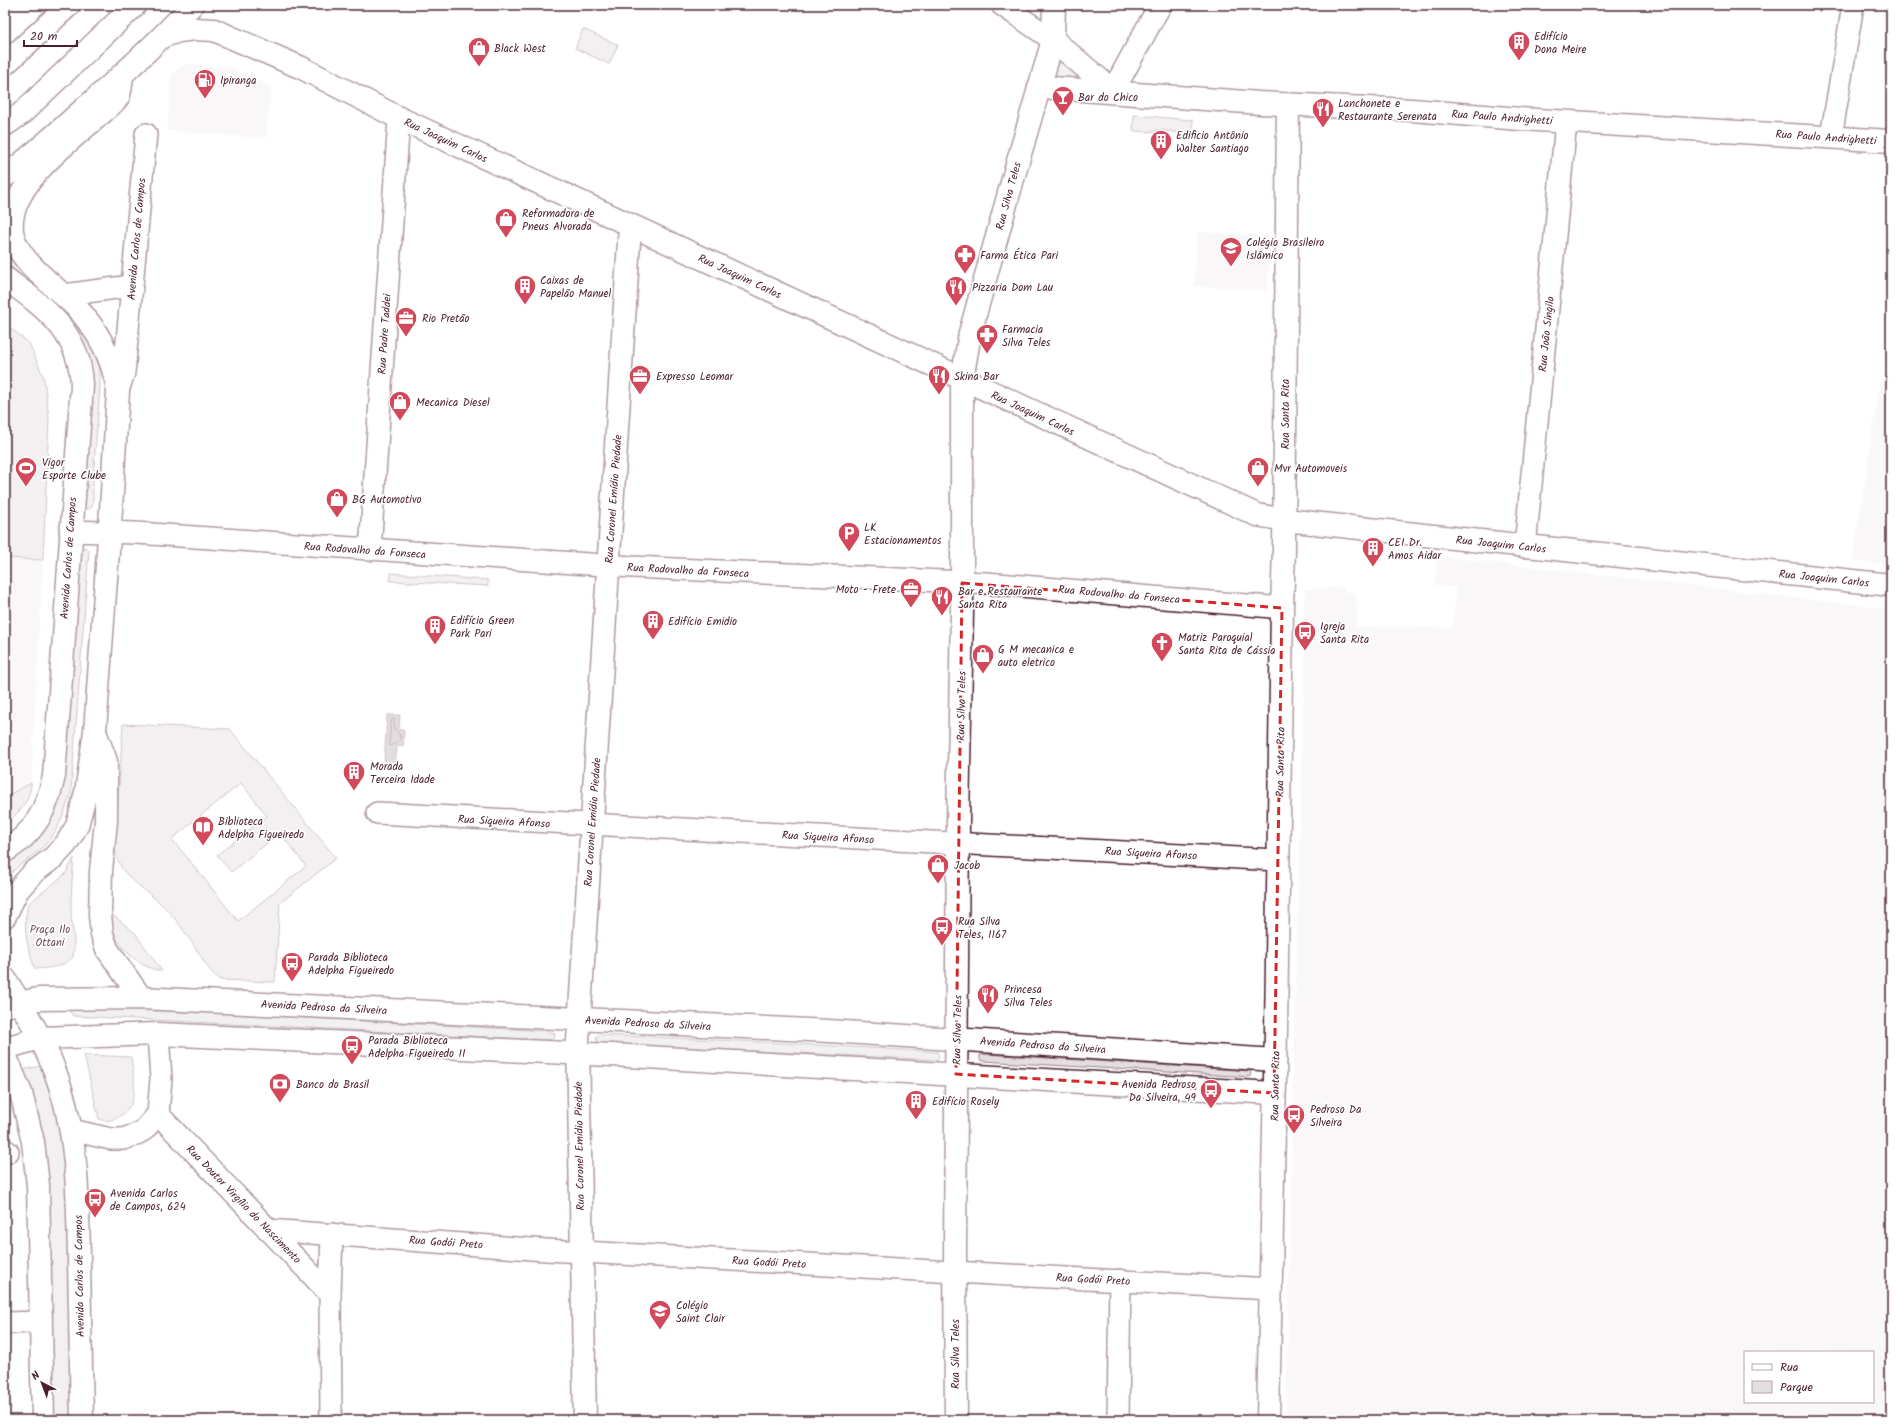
<svg xmlns="http://www.w3.org/2000/svg" width="1896" height="1425" viewBox="0 0 1896 1425" font-family="Kalam,sans-serif">
<rect width="100%" height="100%" fill="#fff"/>
<filter id="ink" filterUnits="userSpaceOnUse"><feTurbulence type="fractalNoise" baseFrequency=".025" numOctaves="2"/><feDisplacementMap in="SourceGraphic" scale="8" xChannelSelector="R" yChannelSelector="G"/><feConvolveMatrix kernelMatrix="1 2 1 2 8 2 1 2 1" color-interpolation-filters="sRGB"/></filter>
<g filter="url(#ink)">
<g fill="#f2eeef" fill-rule="evenodd">
<path d="M184,64L230,67L271,86L266,138L167,131L171,75Z"/>
<path d="M1197,232L1269,236L1268,290L1194,286Z"/>
<path d="M1880,379L1891,380V565L1853,561Z"/>
<path d="M1437,556L1891,609V1420H1286L1293,1083L1305,652L1303,627L1305,589L1345,587V592H1356L1357,627L1453,628L1456,588L1435,585ZM1745,1352H1873V1402H1745Z"/>
<path d="M5,558L43,560L31,783L5,797Z"/>
</g>
<g fill="#e5dee0" stroke="#987e86" fill-rule="evenodd">
<path d="M583,29L618,45L609,64L575,48Z"/>
<path d="M1055,51L1089,78H1048Z"/>
<path d="M1134,115L1193,120V134L1155,130V132L1133,131Z"/>
<path d="M5,235L13,260L21,271L57,300L91,341L100,369V388L93,479V501L92,507L89,509H85L82,506L89,372L5,271Z"/>
<path d="M5,324L29,343L44,378L49,418L43,560L5,558Z"/>
<path d="M82,547L87,548L89,550L71,792C65,811 59,830 45,845C33,857 17,865 5,879V861C38,848 48,830 59,798L78,550Z"/>
<path d="M391,573L488,580V586L390,581Z"/>
<path d="M1887,676H1891V775H1888Z"/>
<path d="M123,724L230,729L336,858L280,903L275,982L220,980C207,970 200,954 191,941C182,928 172,913 160,903C142,886 118,876 115,848ZM241,783L267,816L217,855L231,872L280,833L306,866L238,921L172,839Z"/>
<path d="M31,783C31,799 18,815 5,824V797Z"/>
<path d="M74,858C72,877 71,895 71,914C72,929 76,942 73,957C62,968 49,968 35,969C27,943 22,931 28,904L65,874Z"/>
<path d="M109,912L135,933L162,971C142,969 119,949 113,930C111,925 110,918 109,912Z"/>
<path d="M71,1008L212,1013L546,1031L555,1034V1037L550,1040L73,1016L70,1012Z"/>
<path d="M599,1035C712,1039 825,1045 937,1052L939,1056L937,1060L598,1043L596,1037Z"/>
<path d="M984,1054L1251,1071L1250,1077L983,1061L980,1060V1055Z"/>
<path d="M84,1055L131,1057C134,1079 141,1104 118,1117C112,1120 106,1122 99,1119Z"/>
<path d="M41,1066C68,1128 67,1195 69,1262C70,1315 71,1367 72,1420H53L22,1070Z"/>
</g>
<path fill="#c1b3b6" stroke="#91787e" d="M387,715H400L399,730H404L403,746H397L395,766L384,765Z"/>
<g fill="none" stroke-linecap="round" stroke-linejoin="round">
<path stroke="#7a5a63" stroke-width="1" d="M394,719L395,730L400,735V740L391,746L389,744L391,721Z"/>
<g stroke="#4a1f2b" stroke-width="24">
<g id="street">
<path d="M1002,5L1053,40"/>
<path d="M1831,137L1853,5"/>
<path d="M64,295L131,286"/>
<path d="M118,391L124,373L146,134"/>
<path d="M70,531L136,533L633,567L986,583L1282,608"/>
<path d="M1525,547L1566,122"/>
<path d="M370,550L399,118"/>
<path d="M377,813L1278,860"/>
<path d="M158,1114L330,1294L331,1420"/>
<path d="M71,1130L111,1139H123L135,1135L144,1130L158,1114L161,1079L158,1034"/>
<path d="M5,1150L8,1152"/>
<path d="M268,1230L546,1250L1271,1289"/>
<path d="M330,1294L332,1234"/>
<path d="M5,1323L41,1322"/>
<path d="M1118,1420L1120,1280"/>
</g>
</g>
<g stroke="#4a1f2b" stroke-width="25">
<g id="secondary">
<path d="M164,36L179,31L195,29L214,30L302,68L399,118L1257,515L1285,520L1891,585"/>
<path d="M1053,40L1113,91"/>
<path d="M1039,87L1260,103L1412,110L1520,119L1891,141"/>
<path d="M1113,91L1160,5"/>
<path d="M5,278C44,307 80,332 82,385L54,776C47,809 35,833 5,851"/>
<path d="M95,732L106,761V821L101,871L100,915L102,934L107,949L141,998"/>
<path d="M5,916L17,891L34,872L54,857L66,844L77,826L86,792L95,731L111,510L118,391C113,358 98,330 75,306C55,286 15,259 12,231C7,187 66,144 96,118C101,113 115,103 118,97C121,92 121,82 122,76"/>
<path d="M5,979C27,1013 48,1047 60,1086C78,1142 78,1201 79,1260C80,1313 81,1367 82,1420"/>
<path d="M5,1006L38,999L141,998L829,1031L1275,1060"/>
<path d="M5,1048L40,1038L158,1034L611,1055L1274,1093"/>
<path d="M5,1055L21,1093L33,1142L38,1185L43,1420"/>
<path d="M585,1420L578,1041L630,226"/>
<path d="M956,1420L955,1251L958,822L962,611V380L970,333L1018,161L1053,40L1054,5"/>
<path d="M1268,1420L1276,1030L1282,608L1284,550L1288,105"/>
</g>
</g>
<g stroke="#4a1f2b" stroke-width="25">
<g id="highway">
<path d="M5,64L69,5"/>
<path d="M5,125L21,114L135,5"/>
<path d="M5,176C31,157 54,136 77,115C117,80 156,45 192,5"/>
</g>
</g>
<use href="#street" stroke="#fff" stroke-width="21"/>
<use href="#secondary" stroke="#fff" stroke-width="22"/>
<use href="#highway" stroke="#fff" stroke-width="22"/>
</g>
</g>
<path d="M0 0H1896V1425H0ZM962,583L1282,608L1274,1093L956,1074Z" fill="#fff" fill-opacity=".55" fill-rule="evenodd"/>
<path fill="none" stroke="#d62828" stroke-width="3" stroke-dasharray="8 5" stroke-linejoin="round" d="M962,583L1282,608L1274,1093L956,1074Z"/>
<defs>
<g id="building-pin" transform="scale(1.15)"><path d="M0 17L-7.5 6A9.5 9.5 0 1 1 7.5 6Z" fill="#d1495b" stroke="#fff"/><path d="M-4-6H4V6H1V3H-1V6H-4ZM-2.5-4.3h1.7v1.8h-1.7ZM.8-4.3h1.7v1.8H.8ZM-2.5-1h1.7V.8h-1.7ZM.8-1h1.7V.8H.8Z" fill="#fff"/></g>
<g id="shop-pin" transform="scale(1.15)"><path d="M0 17L-7.5 6A9.5 9.5 0 1 1 7.5 6Z" fill="#d1495b" stroke="#fff"/><path d="M-5-2.5h2.3a2.7 3.5 0 0 1 5.4 0H5L5.5 6h-11ZM-1.5-2.5h3a1.5 2.3 0 0 0-3 0Z" fill="#fff"/></g>
<g id="fuel-pin" transform="scale(1.15)"><path d="M0 17L-7.5 6A9.5 9.5 0 1 1 7.5 6Z" fill="#d1495b" stroke="#fff"/><path d="M-5.5-6h7V0h2V4h1.3V-2.5L3-4.5l.8-.8L6-3V5H2.5V1h-1V6h-7ZM-4.2-4.7v3.2H.2V-4.7Z" fill="#fff"/></g>
<g id="bar-pin" transform="scale(1.15)"><path d="M0 17L-7.5 6A9.5 9.5 0 1 1 7.5 6Z" fill="#d1495b" stroke="#fff"/><path d="M-6-5H6L.8 .8V4.5H3.5V6h-7V4.5H-.8V.8Z" fill="#fff"/></g>
<g id="restaurant-pin" transform="scale(1.15)"><path d="M0 17L-7.5 6A9.5 9.5 0 1 1 7.5 6Z" fill="#d1495b" stroke="#fff"/><path d="M-5-6h1v4h1v-4h1v4h1v-4h1v5L-1.5 .5V6h-2V.5L-5-1ZM5-6V6H3V1.5H1.5Q1.5-4 5-6Z" fill="#fff"/></g>
<g id="school-pin" transform="scale(1.15)"><path d="M0 17L-7.5 6A9.5 9.5 0 1 1 7.5 6Z" fill="#d1495b" stroke="#fff"/><path d="M0-5L7-2L0 1L-7-2ZM-4 1L0 2.5L4 1V4Q0 6-4 4Z" fill="#fff"/></g>
<g id="pharmacy-pin" transform="scale(1.15)"><path d="M0 17L-7.5 6A9.5 9.5 0 1 1 7.5 6Z" fill="#d1495b" stroke="#fff"/><path d="M-2-6h4v4h4v4h-4v4h-4v-4h-4v-4h4Z" fill="#fff"/></g>
<g id="office-pin" transform="scale(1.15)"><path d="M0 17L-7.5 6A9.5 9.5 0 1 1 7.5 6Z" fill="#d1495b" stroke="#fff"/><path d="M-6-3h4V-5.5h4V-3h4V5H-6ZM-1-4.5V-3h2v-1.5ZM-6 0V1H6V0Z" fill="#fff"/></g>
<g id="stadium-pin" transform="scale(1.15)"><path d="M0 17L-7.5 6A9.5 9.5 0 1 1 7.5 6Z" fill="#d1495b" stroke="#fff"/><path d="M0-5a6.5 5 0 1 0 0 10a6.5 5 0 1 0 0-10ZM-3.5-1.8h7v3.6h-7Z" fill="#fff"/></g>
<g id="parking-pin" transform="scale(1.15)"><path d="M0 17L-7.5 6A9.5 9.5 0 1 1 7.5 6Z" fill="#d1495b" stroke="#fff"/><path d="M-3.5-5.5H1a3.5 3.5 0 0 1 0 7H-1V5.5H-3.5ZM-1-3.4V-.6H.8a1.4 1.4 0 0 0 0-2.8Z" fill="#fff"/></g>
<g id="bus-pin" transform="scale(1.15)"><path d="M0 17L-7.5 6A9.5 9.5 0 1 1 7.5 6Z" fill="#d1495b" stroke="#fff"/><path d="M-5-6H5V4H4V6H2V4H-2V6H-4V4H-5ZM-3.5-4V0h7V-4ZM-3.5 1.2v1.5H-2V1.2ZM2 1.2v1.5H3.5V1.2Z" fill="#fff"/></g>
<g id="church-pin" transform="scale(1.15)"><path d="M0 17L-7.5 6A9.5 9.5 0 1 1 7.5 6Z" fill="#d1495b" stroke="#fff"/><path d="M-1.2-6h2.4v3.5h3.3v2.4h-3.3V6h-2.4V-.1h-3.3v-2.4h3.3Z" fill="#fff"/></g>
<g id="library-pin" transform="scale(1.15)"><path d="M0 17L-7.5 6A9.5 9.5 0 1 1 7.5 6Z" fill="#d1495b" stroke="#fff"/><path d="M-6-4Q-3-5.5-.7-3.5V5Q-3 3-6 4ZM6-4Q3-5.5 .7-3.5V5Q3 3 6 4Z" fill="#fff"/></g>
<g id="bank-pin" transform="scale(1.15)"><path d="M0 17L-7.5 6A9.5 9.5 0 1 1 7.5 6Z" fill="#d1495b" stroke="#fff"/><path d="M-6-4H6V4H-6ZM0-2.3a2.3 2.3 0 1 0 0 4.6a2.3 2.3 0 1 0 0-4.6Z" fill="#fff"/></g>
</defs>
<g fill-rule="evenodd">
<use href="#building-pin" x="1519" y="42"/>
<use href="#shop-pin" x="479" y="48"/>
<use href="#fuel-pin" x="205" y="80"/>
<use href="#bar-pin" x="1063" y="97"/>
<use href="#restaurant-pin" x="1323" y="109"/>
<use href="#building-pin" x="1161" y="141"/>
<use href="#shop-pin" x="506" y="219"/>
<use href="#school-pin" x="1231" y="248"/>
<use href="#pharmacy-pin" x="965" y="255"/>
<use href="#building-pin" x="525" y="286"/>
<use href="#restaurant-pin" x="956" y="287"/>
<use href="#office-pin" x="406" y="318"/>
<use href="#pharmacy-pin" x="987" y="335"/>
<use href="#office-pin" x="640" y="376"/>
<use href="#restaurant-pin" x="939" y="376"/>
<use href="#shop-pin" x="400" y="402"/>
<use href="#stadium-pin" x="26" y="468"/>
<use href="#shop-pin" x="1258" y="468"/>
<use href="#shop-pin" x="337" y="499"/>
<use href="#parking-pin" x="849" y="533"/>
<use href="#building-pin" x="1373" y="548"/>
<use href="#office-pin" x="911" y="589"/>
<use href="#restaurant-pin" x="942" y="597"/>
<use href="#building-pin" x="653" y="621"/>
<use href="#building-pin" x="435" y="626"/>
<use href="#bus-pin" x="1305" y="632"/>
<use href="#church-pin" x="1162" y="643"/>
<use href="#shop-pin" x="983" y="655"/>
<use href="#building-pin" x="354" y="772"/>
<use href="#library-pin" x="203" y="827"/>
<use href="#shop-pin" x="938" y="865"/>
<use href="#bus-pin" x="942" y="927"/>
<use href="#bus-pin" x="292" y="963"/>
<use href="#restaurant-pin" x="988" y="995"/>
<use href="#bus-pin" x="352" y="1046"/>
<use href="#bank-pin" x="280" y="1084"/>
<use href="#bus-pin" x="1211" y="1090"/>
<use href="#building-pin" x="916" y="1101"/>
<use href="#bus-pin" x="1294" y="1115"/>
<use href="#bus-pin" x="95" y="1199"/>
<use href="#school-pin" x="660" y="1311"/>
</g>
<g text-anchor="middle" stroke-width="3.5" stroke-linejoin="round" paint-order="stroke">
<g font-size="11" fill="#4a1f2b" stroke="#fff" text-anchor="start">
<text x="1534" y="40">Edifício<tspan x="1534" dy="13">Dona Meire</tspan></text>
<text x="494" y="52">Black West</text>
<text x="220" y="84">Ipiranga</text>
<text x="1078" y="101">Bar do Chico</text>
<text x="1338" y="107">Lanchonete e<tspan x="1338" dy="13">Restaurante Serenata</tspan></text>
<text x="1176" y="139">Edificio Antônio<tspan x="1176" dy="13">Walter Santiago</tspan></text>
<text x="522" y="217">Reformadora de<tspan x="522" dy="13">Pneus Alvorada</tspan></text>
<text x="1246" y="246">Colégio Brasileiro<tspan x="1246" dy="13">Islâmico</tspan></text>
<text x="980" y="259">Farma Ética Pari</text>
<text x="540" y="284">Caixas de<tspan x="540" dy="13">Papelão Manuel</tspan></text>
<text x="972" y="291">Pizzaria Dom Lau</text>
<text x="422" y="322">Rio Pretão</text>
<text x="1002" y="333">Farmacia<tspan x="1002" dy="13">Silva Teles</tspan></text>
<text x="656" y="380">Expresso Leomar</text>
<text x="954" y="380">Skina Bar</text>
<text x="416" y="406">Mecanica Diesel</text>
<text x="42" y="466">Vigor<tspan x="42" dy="13">Esporte Clube</tspan></text>
<text x="1274" y="472">Mvr Automoveis</text>
<text x="352" y="503">BG Automotivo</text>
<text x="864" y="531">LK<tspan x="864" dy="13">Estacionamentos</tspan></text>
<text x="1388" y="546">CEI Dr.<tspan x="1388" dy="13">Amos Aidar</tspan></text>
<text x="896" y="593" text-anchor="end">Moto - Frete</text>
<text x="958" y="595">Bar e Restaurante<tspan x="958" dy="13">Santa Rita</tspan></text>
<text x="450" y="624">Edifício Green<tspan x="450" dy="13">Park Pari</tspan></text>
<text x="668" y="625">Edifício Emidio</text>
<text x="1320" y="630">Igreja<tspan x="1320" dy="13">Santa Rita</tspan></text>
<text x="1178" y="641">Matriz Paroquial<tspan x="1178" dy="13">Santa Rita de Cássia</tspan></text>
<text x="998" y="653">G M mecanica e<tspan x="998" dy="13">auto eletrico</tspan></text>
<text x="370" y="770">Morada<tspan x="370" dy="13">Terceira Idade</tspan></text>
<text x="218" y="825">Biblioteca<tspan x="218" dy="13">Adelpha Figueiredo</tspan></text>
<text x="954" y="869">Jacob</text>
<text x="958" y="925">Rua Silva<tspan x="958" dy="13">Teles, 1167</tspan></text>
<text x="308" y="961">Parada Biblioteca<tspan x="308" dy="13">Adelpha Figueiredo</tspan></text>
<text x="1004" y="993">Princesa<tspan x="1004" dy="13">Silva Teles</tspan></text>
<text x="368" y="1044">Parada Biblioteca<tspan x="368" dy="13">Adelpha Figueiredo II</tspan></text>
<text x="296" y="1088">Banco do Brasil</text>
<text x="1196" y="1088" text-anchor="end">Avenida Pedroso<tspan x="1196" dy="13">Da Silveira, 49</tspan></text>
<text x="932" y="1105">Edifício Rosely</text>
<text x="1310" y="1113">Pedroso Da<tspan x="1310" dy="13">Silveira</tspan></text>
<text x="110" y="1197">Avenida Carlos<tspan x="110" dy="13">de Campos, 624</tspan></text>
<text x="676" y="1309">Colégio<tspan x="676" dy="13">Saint Clair</tspan></text>
</g>
<g font-size="11" fill="#4a1f2b" stroke="#fff">
<text transform="translate(1502 117) rotate(4)" y="4">Rua Paulo Andrighetti</text>
<text transform="translate(1826 137) rotate(4)" y="4">Rua Paulo Andrighetti</text>
<text transform="translate(446 140) rotate(25)" y="4">Rua Joaquim Carlos</text>
<text transform="translate(1008 196) rotate(-75)" y="4">Rua Silva Teles</text>
<text transform="translate(136 239) rotate(-85)" y="4">Avenida Carlos de Campos</text>
<text transform="translate(740 276) rotate(25)" y="4">Rua Joaquim Carlos</text>
<text transform="translate(384 334) rotate(-86)" y="4">Rua Padre Taddei</text>
<text transform="translate(1546 334) rotate(-84)" y="4">Rua João Singilo</text>
<text transform="translate(1033 413) rotate(25)" y="4">Rua Joaquim Carlos</text>
<text transform="translate(1285 414) rotate(-90)" y="4">Rua Santa Rita</text>
<text transform="translate(613 499) rotate(-86)" y="4">Rua Coronel Emídio Piedade</text>
<text transform="translate(1501 544) rotate(6)" y="4">Rua Joaquim Carlos</text>
<text transform="translate(365 550) rotate(4)" y="4">Rua Rodovalho da Fonseca</text>
<text transform="translate(68 558) rotate(-86)" y="4">Avenida Carlos de Campos</text>
<text transform="translate(688 570) rotate(3)" y="4">Rua Rodovalho da Fonseca</text>
<text transform="translate(1824 578) rotate(6)" y="4">Rua Joaquim Carlos</text>
<text transform="translate(1119 594) rotate(5)" y="4">Rua Rodovalho da Fonseca</text>
<text transform="translate(961 706) rotate(-89)" y="4">Rua Silva Teles</text>
<text transform="translate(1280 762) rotate(-89)" y="4">Rua Santa Rita</text>
<text transform="translate(504 821) rotate(3)" y="4">Rua Siqueira Afonso</text>
<text transform="translate(592 822) rotate(-86)" y="4">Rua Coronel Emídio Piedade</text>
<text transform="translate(828 837) rotate(3)" y="4">Rua Siqueira Afonso</text>
<text transform="translate(1151 853) rotate(3)" y="4">Rua Siqueira Afonso</text>
<text transform="translate(324 1007) rotate(3)" y="4">Avenida Pedroso da Silveira</text>
<text transform="translate(648 1023) rotate(3)" y="4">Avenida Pedroso da Silveira</text>
<text transform="translate(957 1030) rotate(-89)" y="4">Rua Silva Teles</text>
<text transform="translate(1043 1045) rotate(4)" y="4">Avenida Pedroso da Silveira</text>
<text transform="translate(1275 1086) rotate(-89)" y="4">Rua Santa Rita</text>
<text transform="translate(579 1146) rotate(-91)" y="4">Rua Coronel Emídio Piedade</text>
<text transform="translate(244 1204) rotate(46)" y="4">Rua Doutor Virgílio do Nascimento</text>
<text transform="translate(446 1242) rotate(4)" y="4">Rua Godói Preto</text>
<text transform="translate(769 1262) rotate(3)" y="4">Rua Godói Preto</text>
<text transform="translate(79 1276) rotate(-91)" y="4">Avenida Carlos de Campos</text>
<text transform="translate(1093 1279) rotate(3)" y="4">Rua Godói Preto</text>
<text transform="translate(955 1354) rotate(-90)" y="4">Rua Silva Teles</text>
</g>
<g font-size="11" fill="#714f58" stroke="#fff">
<text x="50" y="933">Praça Ilo<tspan x="50" dy="13">Ottani</tspan></text>
</g>
</g>
<rect width="1896" height="1425" fill="none" stroke="#fff" stroke-width="20"/>
<rect x="10" y="10" width="1876" height="1405" fill="none" stroke="#4a1f2b" stroke-width="1.5" filter="url(#ink)"/>
<rect x="1744" y="1351" width="130" height="52" fill="#ffffff" stroke="#b7a5aa"/>
<rect x="1752" y="1364" width="20" height="6" fill="#ffffff" stroke="#b7a5aa"/>
<text x="1780" y="1371" font-size="12" fill="#4a1f2b">Rua</text>
<rect x="1752" y="1381" width="20" height="12" fill="#e5dee0" stroke="#b7a5aa"/>
<text x="1780" y="1391" font-size="12" fill="#4a1f2b">Parque</text>
<g transform="translate(42 1383) rotate(318)" stroke="#ffffff" stroke-width="3" paint-order="stroke">
<path d="M0-3L7 15L0 10L-7 15Z" fill="#4a1f2b"/>
<text y="-6" font-size="11" font-weight="bold" text-anchor="middle" fill="#4a1f2b">N</text>
</g>
<path d="M24 40v6h53v-6" fill="none" stroke="#4a1f2b" stroke-width="2"/>
<text x="30" y="40" font-size="12" fill="#4a1f2b" stroke="#ffffff" stroke-width="3" paint-order="stroke">20 m</text>
</svg>
